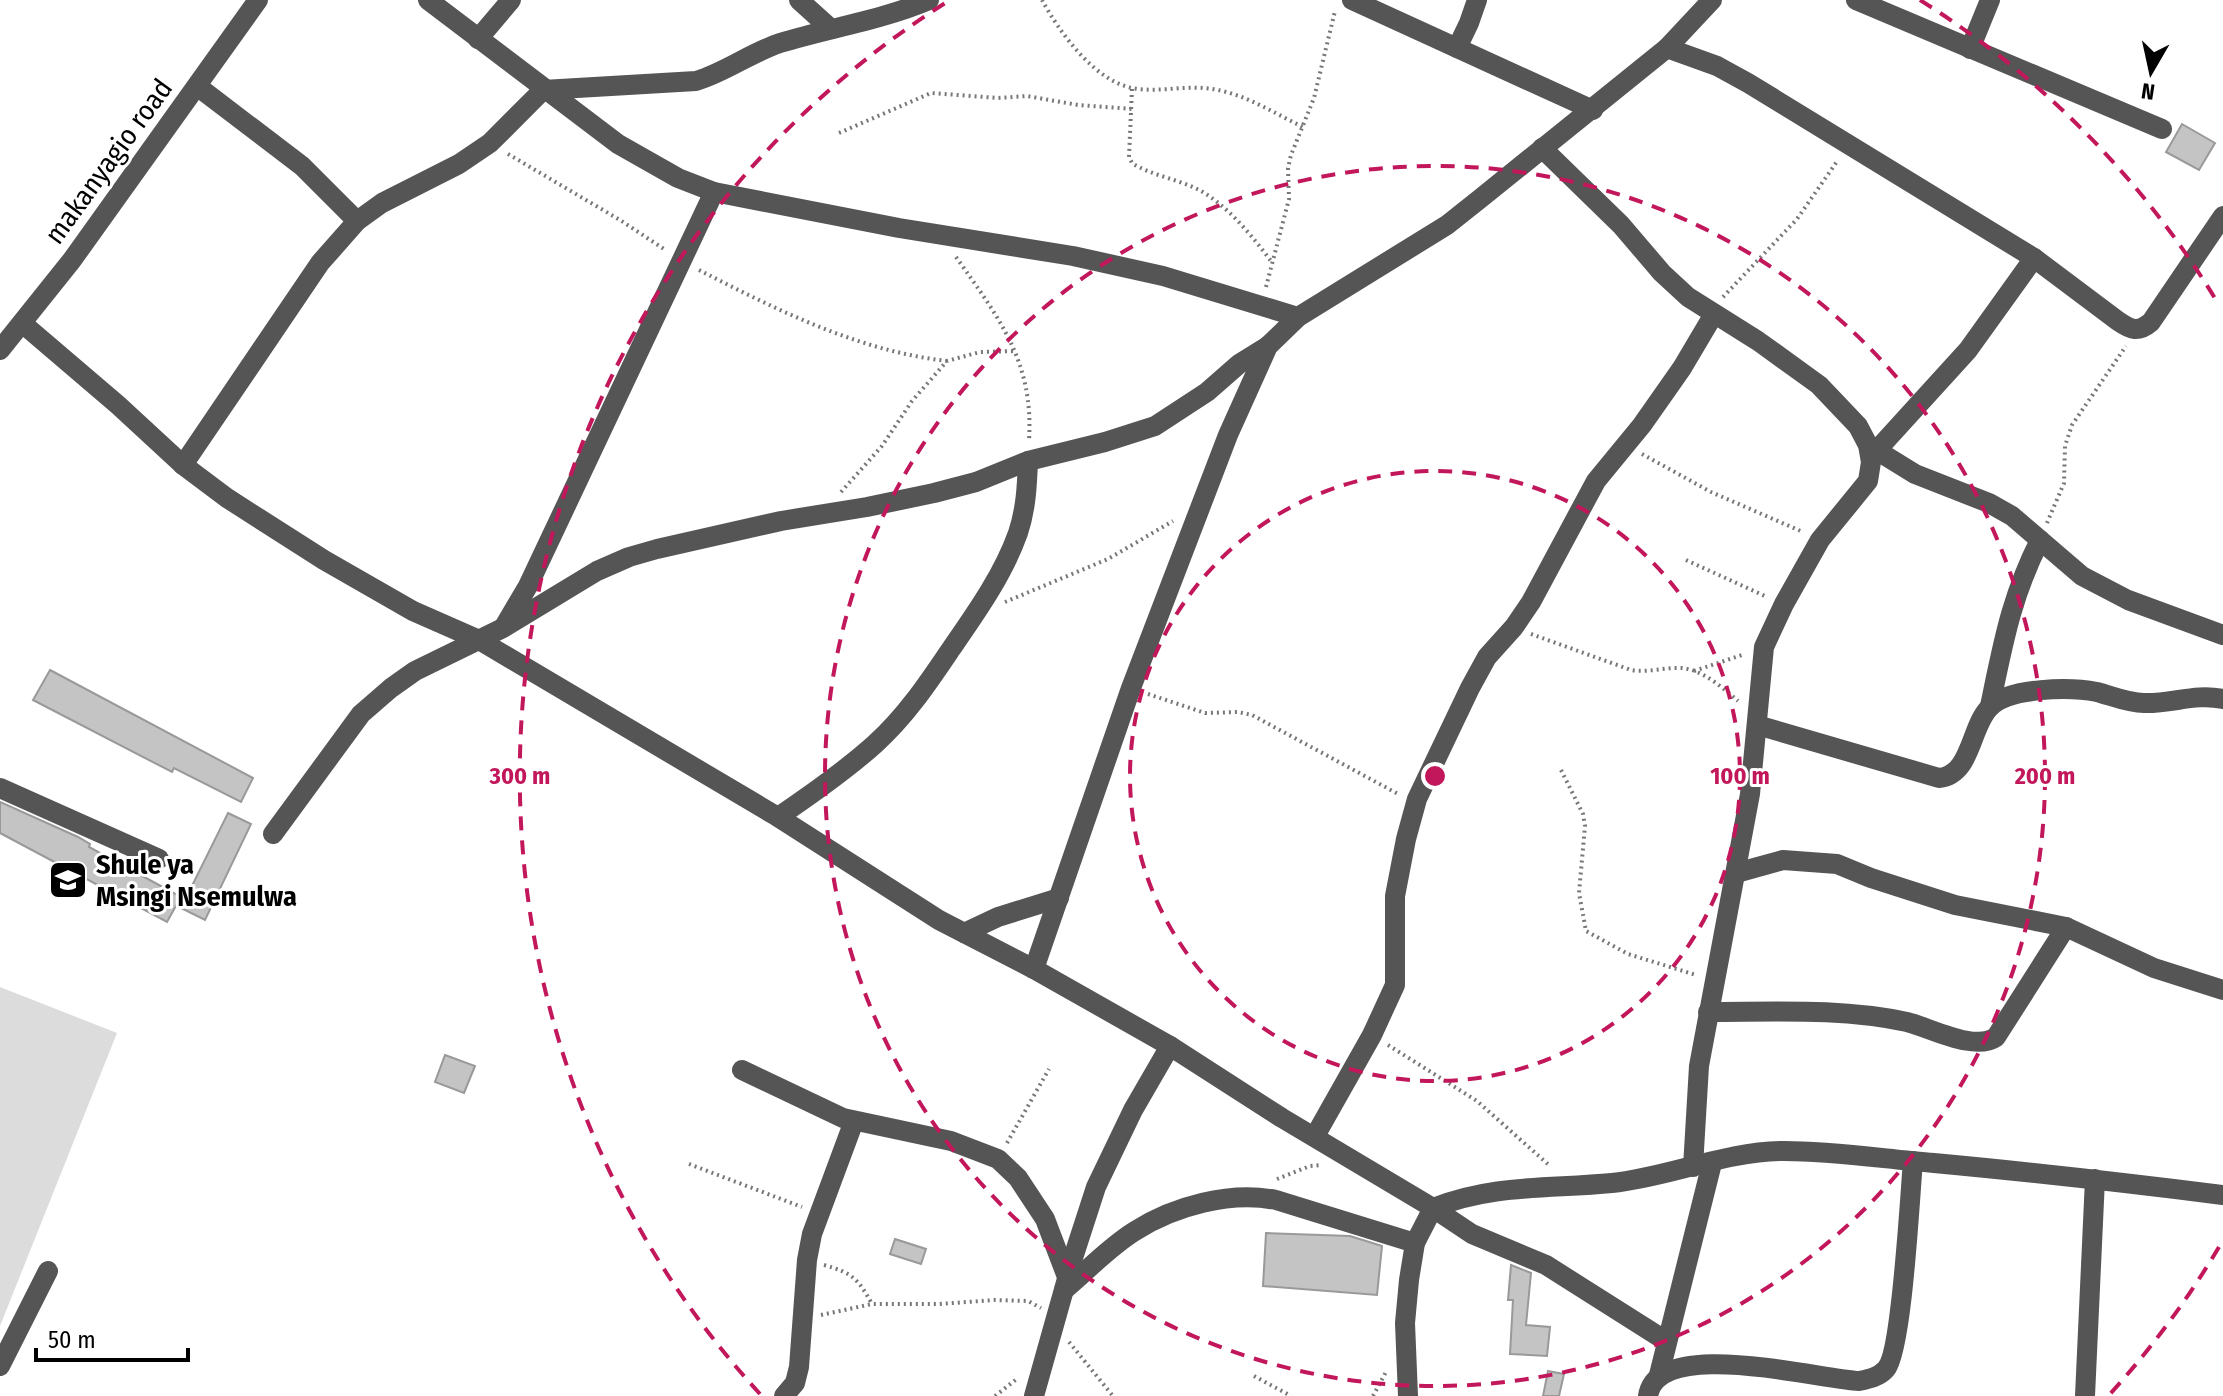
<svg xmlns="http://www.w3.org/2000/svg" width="2223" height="1396" viewBox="0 0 2223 1396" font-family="'Fira Sans Condensed',sans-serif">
<rect width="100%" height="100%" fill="#fff"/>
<path fill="#dcdcdc" d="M0,987L117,1033L0,1326Z"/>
<g fill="#c4c4c4" stroke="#999" stroke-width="2">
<path d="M2182,124L2215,143L2199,170L2166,152Z"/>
<path d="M50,670L253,778L241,802L174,768L172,772L33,700Z"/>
<path d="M0,802L78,837L90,844L89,847L181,897L167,922L0,833Z"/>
<path d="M228,813L251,824L205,920L181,908Z"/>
<path d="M445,1055L475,1066L464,1093L435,1082Z"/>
<path d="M1266,1233L1350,1236L1382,1246L1377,1295L1263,1286Z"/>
<path d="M895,1239L926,1249L921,1264L890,1254Z"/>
<path d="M1511,1265L1531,1273L1526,1325L1550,1327L1547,1356L1510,1354L1513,1300H1508Z"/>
<path d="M1548,1371L1564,1374L1559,1396H1543Z"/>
</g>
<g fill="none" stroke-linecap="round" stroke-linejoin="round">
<g stroke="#777" stroke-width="4" stroke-dasharray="2 4" stroke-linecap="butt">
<path d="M1042,0C1060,33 1097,85 1138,89C1165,92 1191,84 1218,90C1248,96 1276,114 1303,127"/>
<path d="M1132,89L1129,157L1132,163C1152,176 1179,179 1201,191C1229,207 1252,236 1271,261"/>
<path d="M839,133L931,93L998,98L1027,96L1078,105L1133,109"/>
<path d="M508,154L620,220L664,249"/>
<path d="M956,257C999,318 1034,362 1029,440"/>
<path d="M699,270C777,310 859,351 947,361"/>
<path d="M1266,287L1289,199L1288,168L1291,155L1314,98L1335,11"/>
<path d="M1723,297L1797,219L1838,160"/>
<path d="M1642,454L1711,492L1803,532"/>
<path d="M841,492L882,446L912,401L947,361L980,352L1016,351"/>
<path d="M2047,523L2064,483L2065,446L2072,425L2126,346"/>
<path d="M1686,560L1767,597"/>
<path d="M1005,602L1108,559L1173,521"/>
<path d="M1531,634L1631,670C1648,673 1665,667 1682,668C1703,670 1723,688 1738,701"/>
<path d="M1694,671L1745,654"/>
<path d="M1148,694L1205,713L1238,712L1252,715L1400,795"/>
<path d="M1561,770L1583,814L1585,826L1579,893L1586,931L1628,954L1696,975"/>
<path d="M1388,1045L1477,1101L1550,1166"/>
<path d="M1007,1143L1049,1069"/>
<path d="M689,1164L802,1207"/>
<path d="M1277,1179L1310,1166L1322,1165"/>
<path d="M824,1265C853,1273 858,1279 872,1304"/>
<path d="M821,1315L872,1304H939L995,1300L1028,1301L1041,1308"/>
<path d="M1069,1342L1113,1396"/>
<path d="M1254,1376L1291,1396"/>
<path d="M995,1396L1018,1378"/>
<path d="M1373,1396L1387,1370"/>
</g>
<g stroke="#555" stroke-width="20">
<path d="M428,0L618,144L678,178L714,192L899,228L1073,256L1163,276L1298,317"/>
<path d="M799,0L831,29"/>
<path d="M1352,0L1593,110"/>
<path d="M1856,0L2162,129"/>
<path d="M478,39L511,0"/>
<path d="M1457,48L1469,23L1477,0"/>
<path d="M1667,48L1717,66L1748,83L2034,258L2118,321C2131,330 2138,333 2151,322L2223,216"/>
<path d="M1970,49L1990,0"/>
<path d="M197,86L302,166L357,221"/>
<path d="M1542,148L1621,225L1662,273L1688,297L1758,341L1819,385L1858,426L1868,445L1871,462L1868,481L1820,540L1784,604L1764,647L1750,794L1699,1066L1693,1167"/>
<path d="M22,323L118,405L183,465L227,498L324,560L413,611L479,640L778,817L939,920L1034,969L1170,1046L1282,1118L1433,1208L1472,1234L1546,1265L1666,1341"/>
<path d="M0,350L72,260L258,0"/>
<path d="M1868,445L1915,474L1989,503L2012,516L2082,576L2128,600L2223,635"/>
<path d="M1877,450L1968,350L2034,258"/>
<path d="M183,465L320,263L357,221L382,203L459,164L490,143L543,90L696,81C726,72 750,53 780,43C829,28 882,20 929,0"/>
<path d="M505,625L528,586L714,192"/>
<path d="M1990,706C2003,644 2011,597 2040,540"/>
<path d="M1757,725L1939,778C1972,775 1970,726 1990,707C2009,687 2071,687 2097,692C2112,696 2128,703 2144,703C2172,704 2195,693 2223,699"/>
<path d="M0,788L159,859"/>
<path d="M778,817C812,794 845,771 875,744C906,716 928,683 951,649C976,613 1003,575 1018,533C1026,509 1027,486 1028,461"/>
<path d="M273,834L361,714L391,688L415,671L503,628L597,571L629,557L657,549L781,521L867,507L934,493L976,482L1028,461L1105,442L1155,426L1207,392L1239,364L1268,346"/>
<path d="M1736,873L1783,860L1837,864L1871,878L1955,905L2066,927L2154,968L2223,990"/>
<path d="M964,933L998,917L1059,898"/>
<path d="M1034,969L1131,688L1228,435L1268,346L1298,317L1447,225L1481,198L1667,48L1712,0"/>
<path d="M1708,1012C1775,1012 1841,1008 1907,1022C1931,1028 1975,1052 1996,1037L2066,927"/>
<path d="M742,1070L843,1118L951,1141L998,1159L1018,1178L1045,1219L1067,1277"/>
<path d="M1315,1136L1372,1035L1395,985V896L1406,839L1417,799L1470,688L1487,657L1514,627L1531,602L1596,481L1642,425L1682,368L1714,314"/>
<path d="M1064,1290C1087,1271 1109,1247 1135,1231C1174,1206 1230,1191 1276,1200L1415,1243"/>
<path d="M0,1366L48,1271"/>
<path d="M1659,1375L1712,1163"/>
<path d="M784,1396L795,1383L799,1367L807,1260L812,1234L854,1121"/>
<path d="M1034,1396L1072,1261L1096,1187L1133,1110L1170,1046"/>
<path d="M1408,1396L1405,1323L1409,1280L1415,1243L1433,1208C1493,1184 1549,1189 1612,1183C1669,1177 1726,1151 1784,1151C1834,1151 1884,1159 1934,1163C2031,1172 2127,1183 2223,1195"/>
<path d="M1648,1396C1657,1336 1817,1379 1859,1381C1869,1379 1879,1377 1886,1369C1902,1352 1910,1194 1913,1161"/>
<path d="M2085,1396L2095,1179"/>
</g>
</g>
<g fill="none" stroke="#c2185b" stroke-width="4" stroke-dasharray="14 10">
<circle cx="1435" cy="776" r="305"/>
<circle cx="1435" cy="776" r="610"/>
<path d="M2219 1247A915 915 0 0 1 2110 1394M760 1394A915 915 0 0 1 950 0M1920 0A915 915 0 0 1 2219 305"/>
</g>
<defs>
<g id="school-square" transform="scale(2)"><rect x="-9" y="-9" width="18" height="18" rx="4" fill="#000" stroke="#fff"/><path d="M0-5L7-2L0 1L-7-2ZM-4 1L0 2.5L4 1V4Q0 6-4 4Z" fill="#fff"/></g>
</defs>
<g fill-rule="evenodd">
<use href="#school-square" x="68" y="880"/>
</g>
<g text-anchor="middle" stroke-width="6" stroke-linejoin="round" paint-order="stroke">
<g font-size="28" fill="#000" stroke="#fff">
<text transform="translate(108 161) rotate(-54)" y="10">makanyagio road</text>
</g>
<g font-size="28" font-weight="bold" fill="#000" stroke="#fff" text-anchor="start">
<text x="96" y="874">Shule ya<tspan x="96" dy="32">Msingi Nsemulwa</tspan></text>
</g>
</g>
<circle cx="1435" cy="776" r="12" fill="#c2185b" stroke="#fff" stroke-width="4"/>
<g font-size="24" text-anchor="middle" font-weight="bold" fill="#c2185b" stroke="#fff" stroke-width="6" stroke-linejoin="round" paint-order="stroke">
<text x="1740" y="784">100 m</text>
<text x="2045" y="784">200 m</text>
<text x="520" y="784">300 m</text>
</g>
<g transform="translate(2151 72) rotate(189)" stroke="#ffffff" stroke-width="6" paint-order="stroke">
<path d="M0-6L14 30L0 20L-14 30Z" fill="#000000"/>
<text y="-12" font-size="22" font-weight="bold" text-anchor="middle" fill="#000000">N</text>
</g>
<path d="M36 1348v12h152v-12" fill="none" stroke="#000000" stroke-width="4"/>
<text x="48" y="1348" font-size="24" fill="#000000" stroke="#ffffff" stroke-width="6" paint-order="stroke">50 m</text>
</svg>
